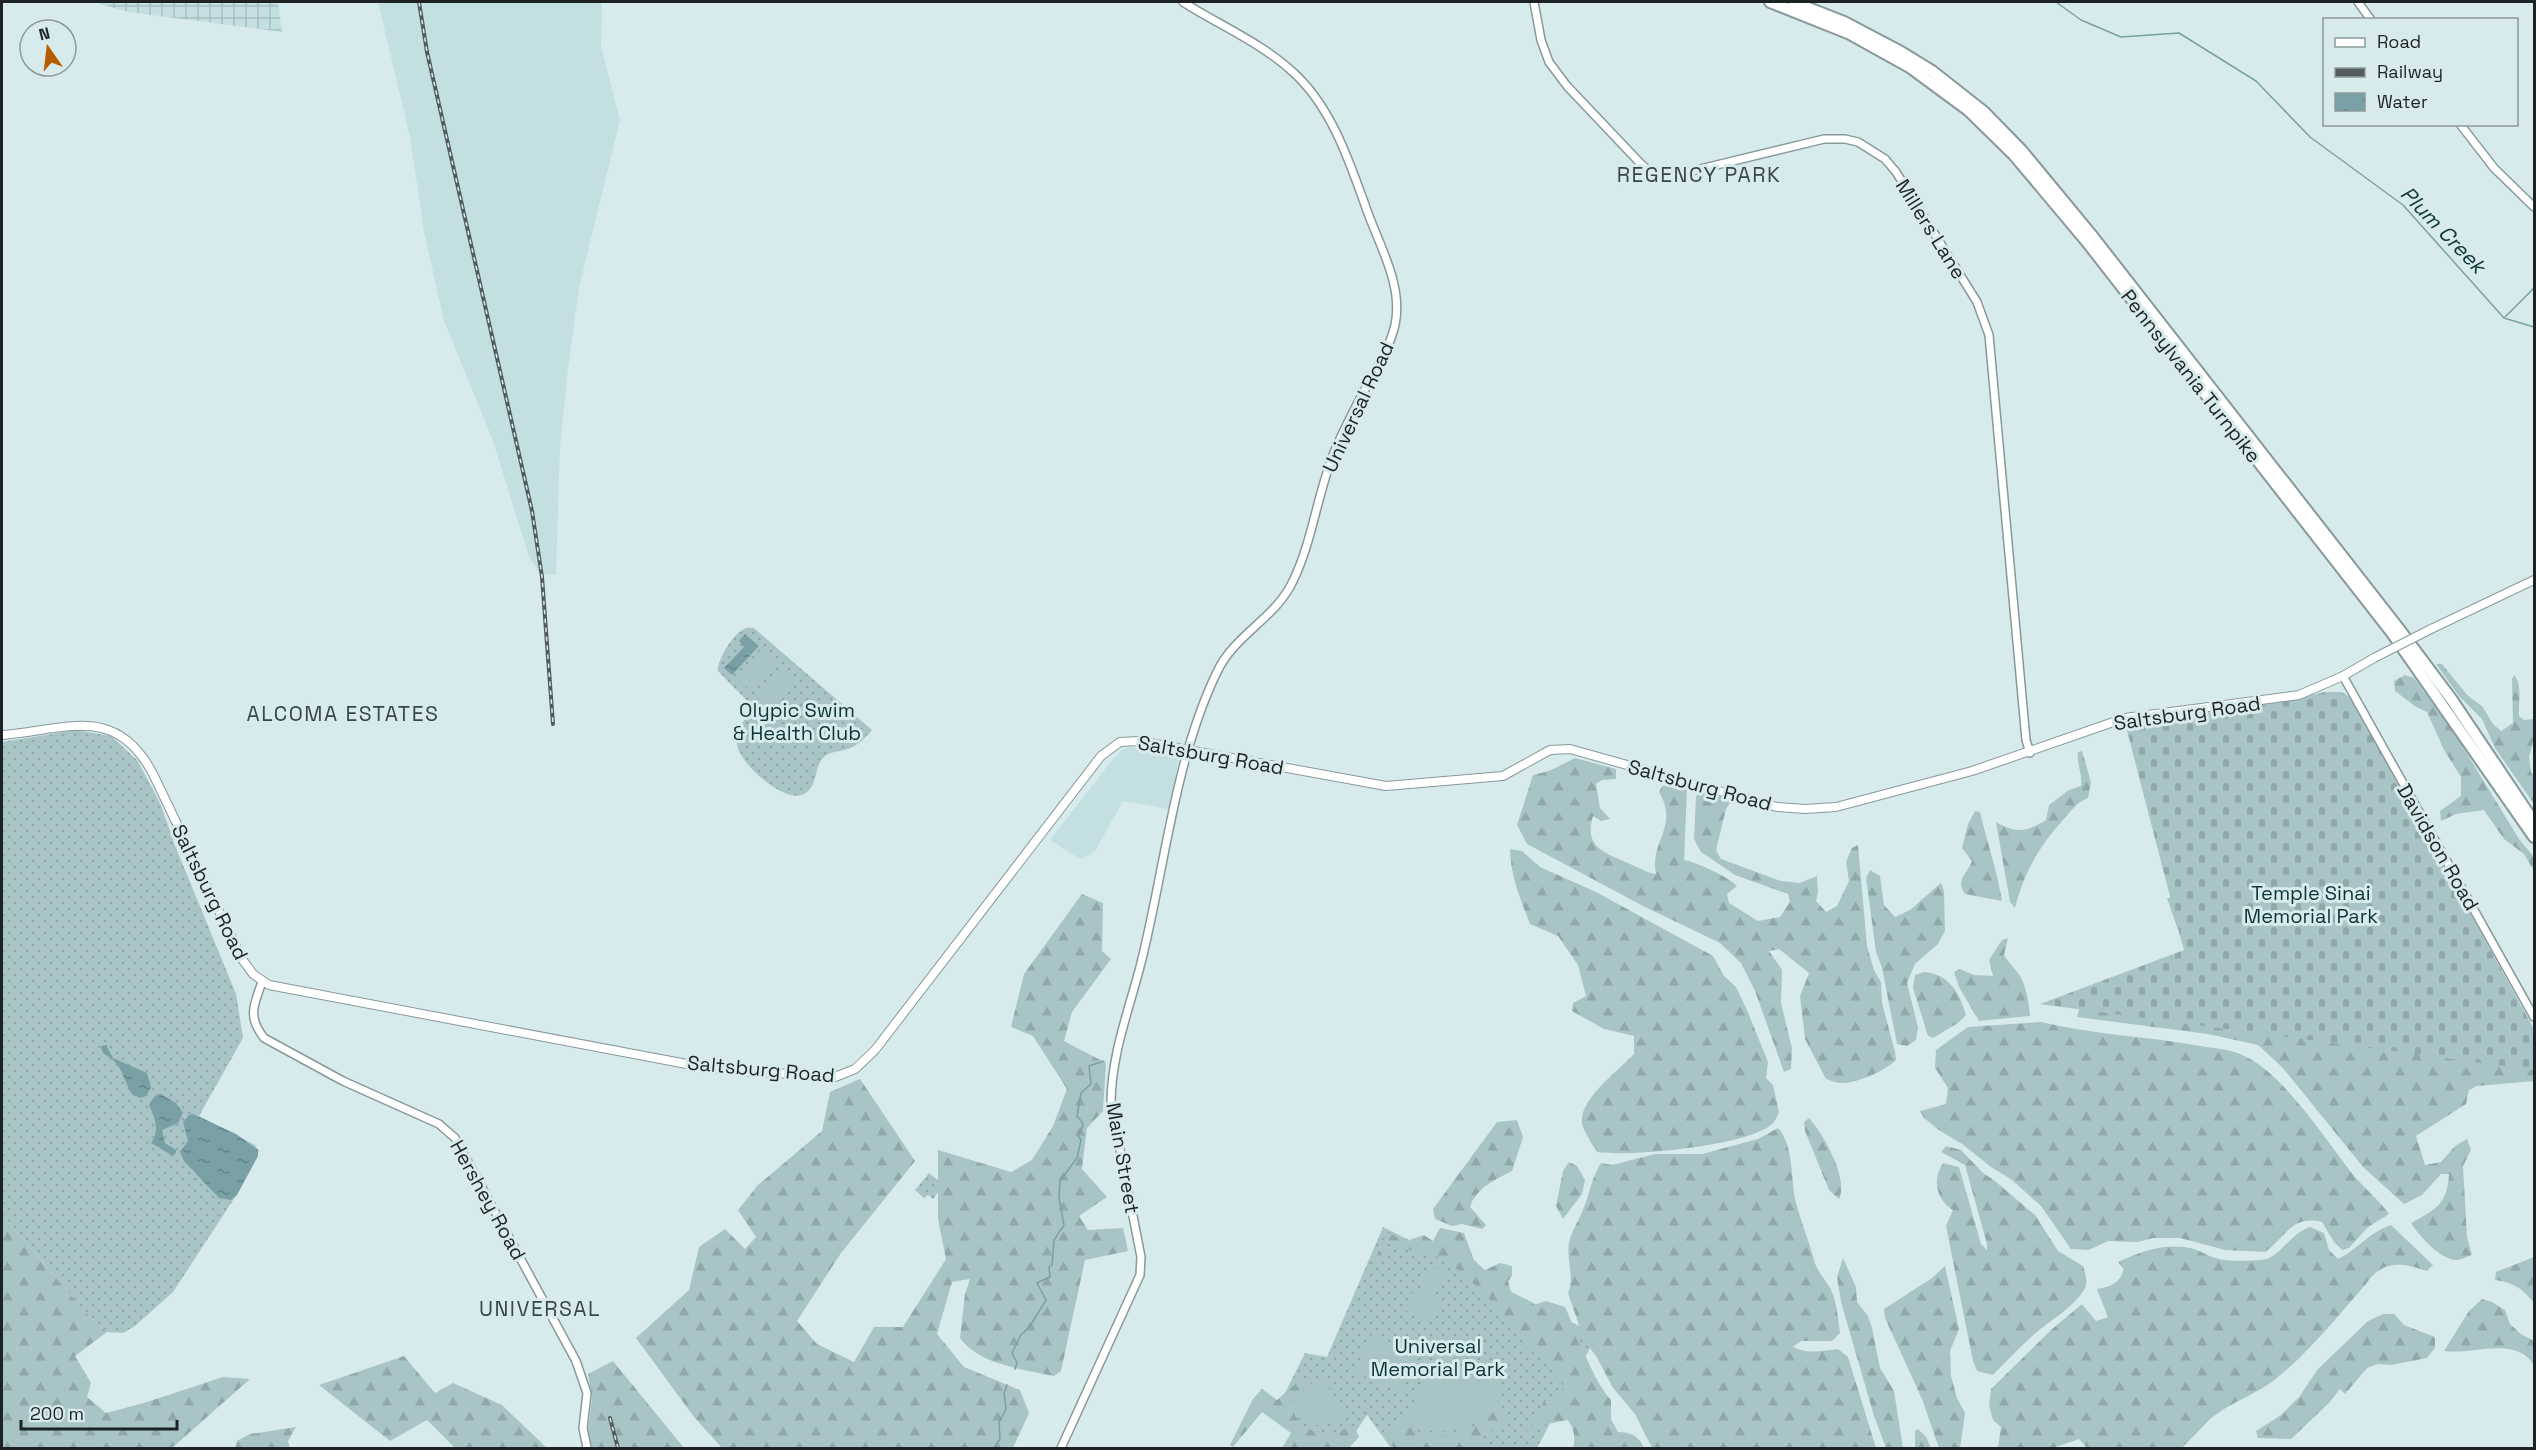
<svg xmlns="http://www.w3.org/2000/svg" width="2536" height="1450" viewBox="0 0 2536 1450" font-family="'Space Grotesk',sans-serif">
<defs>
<pattern id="industrial-grid" width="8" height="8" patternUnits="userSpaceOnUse" patternTransform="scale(1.5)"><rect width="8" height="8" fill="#c4dfe2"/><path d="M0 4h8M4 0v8" fill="none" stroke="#a8bfc2"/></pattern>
<pattern id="grass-dots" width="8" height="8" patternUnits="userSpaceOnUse" patternTransform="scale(1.5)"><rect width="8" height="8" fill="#a9c4c7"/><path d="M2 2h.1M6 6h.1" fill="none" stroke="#91a8ab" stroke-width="1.8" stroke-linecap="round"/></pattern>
<pattern id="forest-firs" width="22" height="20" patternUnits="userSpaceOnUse" patternTransform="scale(1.5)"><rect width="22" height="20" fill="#a9c4c7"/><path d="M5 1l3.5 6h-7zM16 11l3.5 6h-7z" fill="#91a8ab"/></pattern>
<pattern id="cemetery-stones" width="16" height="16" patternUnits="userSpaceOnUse" patternTransform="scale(1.5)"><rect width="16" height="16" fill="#a9c4c7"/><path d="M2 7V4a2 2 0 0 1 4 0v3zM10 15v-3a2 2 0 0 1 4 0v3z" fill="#91a8ab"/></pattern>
<pattern id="water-ripples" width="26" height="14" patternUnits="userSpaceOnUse" patternTransform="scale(1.5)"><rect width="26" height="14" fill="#79a1a5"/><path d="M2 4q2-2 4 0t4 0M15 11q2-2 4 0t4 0" fill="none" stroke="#638386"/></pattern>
</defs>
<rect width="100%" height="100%" fill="#d8ebec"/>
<g fill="#c4dfe2">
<path d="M378,2H602L601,46L620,120L579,288L568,368L560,447L556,575L540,574L529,557L493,441L444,321L424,232L410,137Z"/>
<path d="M1131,747L1180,753L1169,809L1123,801L1095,851L1083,858L1080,859L1050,840L1113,759L1122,750Z"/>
</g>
<path fill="url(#industrial-grid)" d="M94,2H278L282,32L128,12Z"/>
<g fill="url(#grass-dots)">
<path d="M754,628L872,730C865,738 858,746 847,749C840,752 831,751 825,756C813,765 819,789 802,795C782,802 739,763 737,744C735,727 745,720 754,708L718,671C717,660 733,634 744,629C747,627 751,628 754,628Z"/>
<path d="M76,730L111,736L137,760L160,803L176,848L236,994L243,1038L199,1116L255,1145L259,1151L235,1197L173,1292L135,1326L123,1333L107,1332L86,1313L2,1214V742Z"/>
<path d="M929,1173L944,1185L933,1199L928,1195L924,1198L915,1190Z"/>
<path d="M1383,1227L1597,1335L1537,1448H1391L1367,1415L1345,1448L1273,1417L1305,1353L1327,1357Z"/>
</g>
<g fill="url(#forest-firs)">
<path d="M2436,664H2442L2468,696L2482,706L2493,724L2501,731L2513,723L2512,679L2514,675C2523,685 2518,703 2519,716L2524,720L2534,719V739L2529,757L2531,772L2534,777V804L2495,748L2482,719L2459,696Z"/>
<path d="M2405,675L2414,678L2458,739L2519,839L2534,857V871L2524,854L2504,839L2484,810L2456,814L2441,821L2440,811L2461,796V777L2444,750L2427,712L2416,707L2395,691L2394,681Z"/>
<path d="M2082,751L2091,782L2088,798C2077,802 2072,810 2064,819C2039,846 2024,873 2015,908L2010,902L1996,822C2017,834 2026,832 2046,820L2049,805L2069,790L2081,786C2083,774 2076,764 2078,752Z"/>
<path d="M1575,758L1616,769V779L1602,780L1596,784L1600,808L1610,819L1601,821L1593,816C1583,848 1606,853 1630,864C1638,867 1647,873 1656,874C1649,841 1680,827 1659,792L1662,786L1674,785L1687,788L1684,860C1696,862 1729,877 1737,886L1727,894L1729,903L1758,921L1780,917L1790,902L1788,894L1735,875L1701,852L1694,839L1696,797L1699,790L1743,801L1742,804H1729L1726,809L1716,850L1721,859L1781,881L1800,883L1817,876L1818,892L1816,901L1826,912L1837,906L1849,881L1846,862L1852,848L1858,845L1867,946L1874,970L1881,982L1882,1003L1895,1052L1896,1060C1885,1071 1856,1084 1840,1083C1836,1083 1830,1080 1826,1079L1805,1039L1800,996L1809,973L1779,949L1769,951L1782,970L1781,1003L1792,1048L1791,1069L1784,1072L1755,991L1741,963L1720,943L1643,906L1527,844L1517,825L1533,775L1549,771Z"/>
<path d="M1975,811L1980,812C1987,842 1997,870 2002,901L1965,894C1955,879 1967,875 1972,861L1962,848L1968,824Z"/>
<path d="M1510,849L1522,851L1540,867L1596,892L1713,956L1724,976L1736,987L1747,1010L1768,1062L1766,1078L1773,1085L1779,1112C1777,1116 1775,1122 1772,1124C1749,1146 1629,1157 1597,1152C1593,1144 1586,1136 1583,1127C1574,1103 1618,1071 1634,1054V1036L1604,1029L1572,1011L1573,1003L1586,996L1578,965L1558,936L1530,924C1521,901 1510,874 1510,849Z"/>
<path d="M1870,870L1880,876L1884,905L1895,917L1910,910L1941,883L1944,891L1945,931L1938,944L1915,964L1907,983L1918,1027L1916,1040L1907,1046L1897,1044L1882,968L1876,952L1866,878Z"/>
<path d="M1082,894L1103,903L1102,951L1111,959L1072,1012L1064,1041L1106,1063L1103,1111L1087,1128L1082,1169L1107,1197L1079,1216L1088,1230L1123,1228L1128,1251L1085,1260L1061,1371L1054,1376C1022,1369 980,1365 960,1338L965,1294L970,1279L952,1282L937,1334L964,1367L1020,1390L1029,1413L1013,1448H722L694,1417L636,1338L689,1290L699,1247L725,1229L745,1249L756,1237L738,1210L758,1185L822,1131L830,1092L860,1079L915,1161L841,1253L797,1321L817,1344L854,1362L874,1327H903L946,1259L938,1219V1150L1011,1172L1032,1160L1053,1126L1067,1089L1033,1036L1011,1027L1024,974Z"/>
<path d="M2192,895L2534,1038V1081L2477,1086L2469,1090L2466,1104L2416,1136L2425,1165L2441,1162L2455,1146L2467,1139L2471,1150L2463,1166L2467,1237L2472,1255C2467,1256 2462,1260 2457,1260C2442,1261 2418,1235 2411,1223C2436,1209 2447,1205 2449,1174H2441L2422,1195L2404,1204L2363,1167L2283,1068L2258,1045L2208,1034L2077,1017L2082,999L2187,956L2167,898Z"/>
<path d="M2008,938L2004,955C2009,964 2017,970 2021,978C2027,989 2029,1004 2030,1016L1979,1021L1959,987L1954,972L1960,969L1974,975L1993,976L1989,960L2002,940Z"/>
<path d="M1924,972C1949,974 1959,992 1966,1015L1958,1023L1933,1038L1928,1036L1913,988L1915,975Z"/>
<path d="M2041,1022C2094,1035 2147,1036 2200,1046C2213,1048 2228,1049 2240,1054C2282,1070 2327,1142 2355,1177C2366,1190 2379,1200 2389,1214L2367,1228L2349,1248L2342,1250L2334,1242L2322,1222C2291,1215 2287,1236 2265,1252L2225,1250L2180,1238H2153L2138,1242L2108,1241L2089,1250L2071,1249L2041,1206L2012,1180L1991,1167L1962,1144L1939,1130L1924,1118L1920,1111L1946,1104L1948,1088L1935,1068L1936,1050L1968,1027Z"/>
<path d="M1809,1118C1823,1133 1849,1179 1839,1199L1829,1190L1805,1131L1804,1122Z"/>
<path d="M1517,1120L1523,1137L1512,1171C1495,1180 1476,1188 1470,1207L1486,1225L1482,1229L1462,1224L1452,1226L1435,1219L1433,1209L1497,1122Z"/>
<path d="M1778,1128C1795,1148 1790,1179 1796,1203C1801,1222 1809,1241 1814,1260C1816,1270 1825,1279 1830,1288C1837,1301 1838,1318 1840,1333L1832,1341H1801L1793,1347C1806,1354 1824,1351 1838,1349L1848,1357L1876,1448H1652L1635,1414L1613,1388L1596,1356L1584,1340L1568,1293C1575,1278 1566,1260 1569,1242C1572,1230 1580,1219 1584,1207C1590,1192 1592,1177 1601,1163L1612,1165L1655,1154H1702L1758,1139Z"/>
<path d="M1946,1146L1961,1150L1983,1173L1995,1181L2035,1215L2058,1251L2083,1266C2085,1273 2088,1281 2085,1288C2076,1307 2044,1324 2029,1339C2017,1350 2005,1363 1993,1375L1977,1371L1973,1361L1946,1226L1953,1210C1936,1200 1932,1179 1943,1163L1959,1167L1981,1244L1987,1250V1244L1965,1165L1941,1152Z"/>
<path d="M1569,1162L1577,1166L1585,1180L1582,1194L1563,1219L1556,1206L1563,1171Z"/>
<path d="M2,1214L86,1313L107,1332L75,1356L91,1383L87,1397L106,1413L144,1403L223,1377L250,1379L172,1448H2Z"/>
<path d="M2391,1225L2433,1265L2427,1271C2401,1262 2382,1260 2366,1284C2337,1317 2308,1354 2273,1381C2257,1393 2238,1400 2221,1411C2205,1421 2196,1436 2181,1448H2087L2079,1439L2053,1448H1998L2001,1427L1993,1420L1989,1406L1991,1389L2051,1330L2082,1304L2096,1321L2108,1317L2097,1289C2112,1286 2119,1284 2124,1269L2118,1262C2142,1251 2166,1242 2194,1249C2201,1251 2208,1256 2215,1258C2228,1262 2248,1261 2262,1260C2280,1258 2289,1234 2310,1227L2324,1233L2329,1250L2338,1259C2358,1249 2371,1231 2391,1225Z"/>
<path d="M1440,1228L1464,1233L1474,1260L1485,1270L1500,1263L1512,1266V1276L1508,1281L1512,1296L1530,1306L1546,1301L1565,1307C1578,1335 1591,1377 1611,1400V1419L1618,1432C1631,1432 1639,1436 1644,1448H1573C1576,1438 1574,1429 1568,1420L1538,1426L1531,1432H1526L1537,1420L1544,1401L1557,1399L1564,1386L1562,1380L1554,1376L1550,1360L1528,1350L1515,1326L1484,1293L1458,1270L1439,1257L1426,1256L1393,1243L1387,1244L1373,1274L1369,1273L1387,1232L1406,1241L1424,1235L1433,1241Z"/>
<path d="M2534,1257V1303C2523,1289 2513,1282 2495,1280L2496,1272Z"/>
<path d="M1843,1258L1856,1287L1857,1302L1868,1316L1872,1328L1880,1368L1894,1391L1903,1448H1886L1874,1416L1841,1302L1837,1277Z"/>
<path d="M1945,1266L1959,1329L1950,1351L1951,1376L1957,1398L1965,1413L1960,1448H1939L1922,1399L1885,1318L1884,1309L1932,1278Z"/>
<path d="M2482,1299L2492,1302L2505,1310L2510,1324L2521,1334L2534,1341V1365C2515,1335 2474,1355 2444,1351L2469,1311Z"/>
<path d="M2383,1314H2394L2404,1325L2435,1337V1348L2427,1358L2391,1365L2378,1364L2367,1368L2345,1394L2340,1389L2329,1403L2291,1439L2258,1438L2256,1431L2281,1415L2299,1397L2318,1369L2368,1321Z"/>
<path d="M404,1356L435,1393L453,1383L502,1405L547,1448H455L427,1420L390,1441L319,1385Z"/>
<path d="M613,1361L684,1448H592L588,1432L592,1398L588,1374Z"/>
<path d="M1302,1378H1309L1312,1387L1292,1402C1291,1420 1308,1430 1323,1436L1354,1426L1359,1437L1349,1448H1282L1291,1433L1262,1412L1233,1447L1230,1445L1253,1399L1262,1389L1277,1400Z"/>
<path d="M1497,1407L1505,1413L1510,1423L1483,1435V1448H1394L1384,1432V1428L1403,1421C1431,1449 1475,1433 1497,1407Z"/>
<path d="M296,1427L288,1441L290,1448H235L237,1441L250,1434Z"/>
<path d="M1918,1429L1926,1437L1931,1448H1915V1431Z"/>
</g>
<path fill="url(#cemetery-stones)" d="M2325,692H2342L2352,699L2534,1029V1070L2040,1004L2184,950L2125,723L2274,703Z"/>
<g fill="#a9c4c7">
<path d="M759,652L773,661V665L749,689L736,677Z"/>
<path d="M779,670H782L793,683L768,707L756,697V694Z"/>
<path d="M1432,1266L1445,1273L1435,1292L1422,1285Z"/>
<path d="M1416,1287L1442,1299L1431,1322L1405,1310Z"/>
<path d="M1372,1334L1417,1355L1401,1392L1355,1372Z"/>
<path d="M1439,1356L1507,1386C1501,1395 1496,1405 1488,1413C1467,1434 1434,1436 1408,1424L1406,1419Z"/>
<path d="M1323,1381L1350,1416C1330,1426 1303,1433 1292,1407L1294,1401Z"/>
</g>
<g fill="url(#water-ripples)">
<path d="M745,634L759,646L732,675L724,668L744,647L739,641Z"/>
<path d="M106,1045L113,1058L147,1073L151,1087L146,1096L140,1098L132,1094C125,1084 123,1068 112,1059C107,1055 102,1055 101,1046Z"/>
<path d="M161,1094L176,1103L183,1113L178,1123L162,1130L165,1143L176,1150V1153L173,1156L151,1143C161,1130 154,1117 149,1104L156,1095Z"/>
<path d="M193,1114L236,1134L258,1150V1156L237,1195L231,1200L219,1198L184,1161L180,1152L188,1141L183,1122L189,1115Z"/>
</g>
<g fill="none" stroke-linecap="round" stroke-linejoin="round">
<g stroke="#79a1a5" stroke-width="1.5">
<path d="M2056,2L2081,20L2121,37L2179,33L2256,81L2310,137L2403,205L2504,318L2534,327"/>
<path d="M2505,317L2534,288"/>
<path d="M1015,1369L1017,1363L1012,1353L1021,1335L1030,1326L1046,1300L1037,1283L1050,1277L1049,1267L1052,1265L1054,1240L1064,1225L1059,1198L1060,1181L1077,1158L1081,1140L1078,1136L1083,1126L1082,1122L1077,1116L1081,1093L1091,1084L1089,1066L1104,1061"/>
<path d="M994,1448L1000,1439L999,1422L1006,1409L1004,1393L1007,1385"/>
</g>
<g stroke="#88999b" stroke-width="10">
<g id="tertiary">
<path d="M1534,2L1541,40L1549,62L1567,86L1641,164L1654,175L1671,176L1824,139H1845L1858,142L1885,159L1896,172L1977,302L1989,335L2026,740L2030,753"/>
<path d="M2358,2L2371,20"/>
<path d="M2460,124L2494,168L2534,207"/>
<path d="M2343,676L2534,1017"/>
<path d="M262,982C254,1005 247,1016 264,1038L343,1081L439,1124L455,1138L576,1361L587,1393L583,1428L587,1448"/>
<path d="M1061,1448L1140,1275L1141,1257L1111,1104C1111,1055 1129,1010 1141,963C1165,868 1174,761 1217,672C1234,635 1276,618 1293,581C1312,542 1317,496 1333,455C1343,430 1356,406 1369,382C1379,364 1390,346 1395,325C1403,288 1382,250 1369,216C1351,167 1334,110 1294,73C1262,43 1219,25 1183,2"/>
</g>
</g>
<g stroke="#88999b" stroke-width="10">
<g id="secondary">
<path d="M2431,629L2534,580"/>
<path d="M2,735C65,730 116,703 153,774L242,959L253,974L269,985L692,1065L726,1070L835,1077L855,1069L875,1050L1101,756L1120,742L1139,741L1386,786L1503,776L1550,750L1570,749L1777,807L1805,809L1836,807L1972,771L2125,718L2299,695L2343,676L2374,658"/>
</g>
</g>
<g stroke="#88999b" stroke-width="14">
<g id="motorway">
<path d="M1770,2L1848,33L1911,68L1968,110L2014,155L2087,242L2392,633L2534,837"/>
<path d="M1793,2L1844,22L1901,52L1932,71L1984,112L2022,151L2093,237L2399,629L2452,700L2534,822"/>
</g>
</g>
<use href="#tertiary" stroke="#fff" stroke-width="7"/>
<use href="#secondary" stroke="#fff" stroke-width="8"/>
<use href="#motorway" stroke="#fff" stroke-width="10"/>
<g stroke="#525c5d" stroke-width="4">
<g id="rail">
<path d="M419,2L427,52L532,511L542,577L553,724"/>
<path d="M610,1418L618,1448"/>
</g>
</g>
<use href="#rail" stroke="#d8ebec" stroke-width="1.5" stroke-dasharray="4.5" stroke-linecap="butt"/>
<g stroke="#88999b" stroke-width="10" stroke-linecap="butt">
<path id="secondary-bridge" d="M2374,658L2431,629"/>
</g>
<use href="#secondary-bridge" stroke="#fff" stroke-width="8"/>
</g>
<g text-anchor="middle" stroke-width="6" stroke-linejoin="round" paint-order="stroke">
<g font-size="20" fill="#1d2324" stroke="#d8ebec">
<text transform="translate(1931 229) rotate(58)" y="7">Millers Lane</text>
<text transform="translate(2191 376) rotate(52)" y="7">Pennsylvania Turnpike</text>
<text transform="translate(1358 407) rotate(-65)" y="7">Universal Road</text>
<text transform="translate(2187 713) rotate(-8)" y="7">Saltsburg Road</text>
<text transform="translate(1211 755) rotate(10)" y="7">Saltsburg Road</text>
<text transform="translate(1700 785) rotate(15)" y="7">Saltsburg Road</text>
<text transform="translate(2438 847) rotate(60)" y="7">Davidson Road</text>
<text transform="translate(210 892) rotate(64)" y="7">Saltsburg Road</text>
<text transform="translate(761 1069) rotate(5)" y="7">Saltsburg Road</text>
<text transform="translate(1123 1158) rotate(80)" y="7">Main Street</text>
<text transform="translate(488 1200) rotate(61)" y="7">Hershey Road</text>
</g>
<g font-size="20" fill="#0b3438" stroke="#d8ebec">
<text x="797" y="717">Olypic Swim<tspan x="797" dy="23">&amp; Health Club</tspan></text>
<text x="2311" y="900">Temple Sinai<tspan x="2311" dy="23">Memorial Park</tspan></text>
<text x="1438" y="1353">Universal<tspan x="1438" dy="23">Memorial Park</tspan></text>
</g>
<g font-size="21" letter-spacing="1.5" fill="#374748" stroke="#d8ebec">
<text x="1699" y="182">REGENCY PARK</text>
<text x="343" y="721">ALCOMA ESTATES</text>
<text x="540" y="1316">UNIVERSAL</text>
</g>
<g font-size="21" font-style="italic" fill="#0e373a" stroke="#d8ebec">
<text transform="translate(2443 230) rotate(46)" y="7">Plum Creek</text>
</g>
</g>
<rect width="2536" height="1450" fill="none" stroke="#1d2324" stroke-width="6"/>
<rect x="2323" y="18" width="195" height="108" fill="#d8ebec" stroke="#8d9b9c" stroke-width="1.5"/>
<rect x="2335" y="38" width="30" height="9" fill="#ffffff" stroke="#8d9b9c" stroke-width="1.5"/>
<text x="2377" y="48" font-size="18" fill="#1d2324">Road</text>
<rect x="2335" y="68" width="30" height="9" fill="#525c5d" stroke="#8d9b9c" stroke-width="1.5"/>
<text x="2377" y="78" font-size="18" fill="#1d2324">Railway</text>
<rect x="2335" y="93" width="30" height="18" fill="url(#water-ripples)" stroke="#8d9b9c" stroke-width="1.5"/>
<text x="2377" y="108" font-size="18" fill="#1d2324">Water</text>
<g transform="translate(48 48) rotate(346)"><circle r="28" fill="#d8ebec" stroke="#8d9b9c" stroke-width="1.5"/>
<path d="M0-4.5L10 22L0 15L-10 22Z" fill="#b85c02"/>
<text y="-9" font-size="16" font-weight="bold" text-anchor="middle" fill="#1d2324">N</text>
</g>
<path d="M21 1420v9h156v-9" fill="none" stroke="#1d2324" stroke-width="3"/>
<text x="30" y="1420" font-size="18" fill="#1d2324" stroke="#d8ebec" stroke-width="4.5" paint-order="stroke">200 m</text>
</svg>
